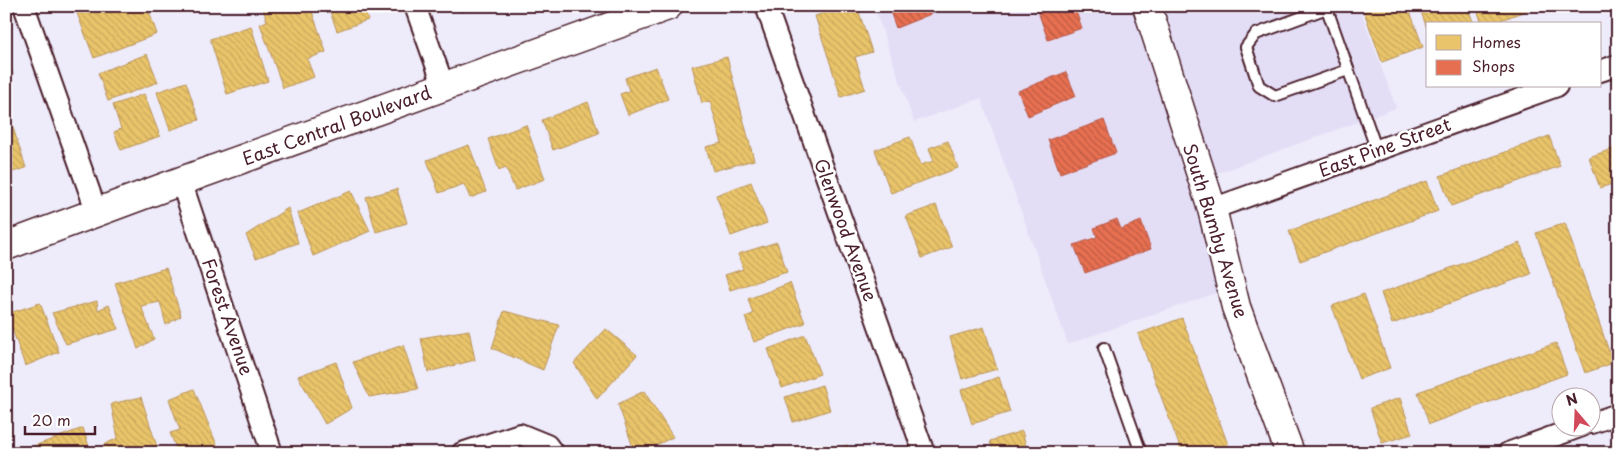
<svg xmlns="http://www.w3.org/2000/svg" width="1624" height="459" viewBox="0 0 1624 459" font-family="'Playpen Sans',sans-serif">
<defs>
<pattern id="homes-back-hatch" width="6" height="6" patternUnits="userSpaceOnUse" patternTransform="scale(1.25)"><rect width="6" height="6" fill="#e9c46a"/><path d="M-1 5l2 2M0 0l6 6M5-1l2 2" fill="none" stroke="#c9a85c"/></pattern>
<pattern id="shops-back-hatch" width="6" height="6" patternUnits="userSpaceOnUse" patternTransform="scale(1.25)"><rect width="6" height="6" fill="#e76f51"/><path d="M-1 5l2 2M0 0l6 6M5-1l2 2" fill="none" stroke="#bd5b43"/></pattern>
</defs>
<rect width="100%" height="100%" fill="#eeebfa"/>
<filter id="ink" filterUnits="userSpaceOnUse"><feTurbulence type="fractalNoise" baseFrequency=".02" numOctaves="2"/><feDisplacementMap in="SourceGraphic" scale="10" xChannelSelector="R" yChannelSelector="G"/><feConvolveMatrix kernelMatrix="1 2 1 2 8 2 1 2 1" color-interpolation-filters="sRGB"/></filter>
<g filter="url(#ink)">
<path fill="#e3ddf6" d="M874,6H1359L1396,108L1201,179L1239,285L1068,344L981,98L914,122Z"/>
<g fill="url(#homes-back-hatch)" stroke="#b99257">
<path d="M95,6H147L157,34L94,58L77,13Z"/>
<path d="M262,6H310L326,52L307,59L314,77L283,88L260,24L267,21Z"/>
<path d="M328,6H363L368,20L337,31Z"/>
<path d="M459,6H478L461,12Z"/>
<path d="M845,6H857L872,52L855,57L865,89L841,97L815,16Z"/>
<path d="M1362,6H1408L1423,47L1382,62Z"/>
<path d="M1419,6H1467L1474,24H1428V31Z"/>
<path d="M1476,6H1539L1490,24H1482Z"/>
<path d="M251,26L268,81L227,94L210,39Z"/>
<path d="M147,54L158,82L108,101L98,73Z"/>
<path d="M6,56L13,74L6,76Z"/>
<path d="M727,57L754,160L713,171L706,147L722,143L710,101L702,103L692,66Z"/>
<path d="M656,67L668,99L628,115L620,94L629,91L625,78Z"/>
<path d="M186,82L199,120L170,130L157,92Z"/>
<path d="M144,94L160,136L121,150L114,132L121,129L113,105Z"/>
<path d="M588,102L599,133L553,150L542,120Z"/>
<path d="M7,109L26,168L6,174V110Z"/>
<path d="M526,125L545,179L515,190L506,167L499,170L488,139Z"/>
<path d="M1549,136L1560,166L1451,206L1440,176Z"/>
<path d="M910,137L920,165L934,161L929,148L948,141L958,168L891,193L875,150Z"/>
<path d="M469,145L486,192L470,198L464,184L439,193L427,160Z"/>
<path d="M1618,147V182L1600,188L1589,157Z"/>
<path d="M1427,181L1438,211L1300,261L1289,231Z"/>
<path d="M751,182L767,223L731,236L716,195Z"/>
<path d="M397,189L407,223L376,232L366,197Z"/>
<path d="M351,191L370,231L313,256L298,213Z"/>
<path d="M936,205L952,247L922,258L906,216Z"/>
<path d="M288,208L298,243L256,258L246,235Z"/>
<path d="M1565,223L1613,363L1585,373L1536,233Z"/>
<path d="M777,242L787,272L730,290L725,275L743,269L738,254Z"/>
<path d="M1520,243L1531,274L1392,324L1381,293Z"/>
<path d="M166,268L181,316L166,325L160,302L141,306L154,339L138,349L115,283Z"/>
<path d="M790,283L805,323L754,342L745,317L753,314L748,299Z"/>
<path d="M1364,294L1390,368L1359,379L1332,306Z"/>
<path d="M97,301L98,310L109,305L118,329L66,344L52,313Z"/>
<path d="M40,303L59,352L25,366L7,314Z"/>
<path d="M504,311L559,325L543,370L492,348Z"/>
<path d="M1182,318L1231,453H1182L1138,334Z"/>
<path d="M984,327L997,369L962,379L950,337Z"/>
<path d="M606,329L637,355L597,399L574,363Z"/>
<path d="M469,330L475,360L428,372L421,338Z"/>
<path d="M805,335L820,374L782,388L768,349Z"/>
<path d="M1556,343L1567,374L1429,424L1418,392Z"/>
<path d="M403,345L418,389L369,397L353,362Z"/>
<path d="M336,362L352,408L325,424L298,376Z"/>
<path d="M999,377L1010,412L972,424L961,390Z"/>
<path d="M822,385L830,410L793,422L785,397Z"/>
<path d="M194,389L219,450L211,453H178L170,433L180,430L169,399Z"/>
<path d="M644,391L673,437L640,453H635L618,404Z"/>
<path d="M141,397L159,453H106L103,445L118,438L111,404Z"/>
<path d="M1400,398L1412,434L1382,443L1370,408Z"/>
<path d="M83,428L91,453H37L34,446Z"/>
<path d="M1022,431L1028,453H993L990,441Z"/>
<path d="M847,445L850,453H827Z"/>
</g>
<g fill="url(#shops-back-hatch)" stroke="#b85746">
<path d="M888,6H927L931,14L896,28Z"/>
<path d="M1036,6H1074L1082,28L1048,40Z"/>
<path d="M1066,72L1076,96L1028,116L1018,91Z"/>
<path d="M1104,120L1116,153L1060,173L1048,140Z"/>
<path d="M1117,219L1121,229L1141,221L1151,249L1085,273L1074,245L1097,237L1094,228Z"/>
</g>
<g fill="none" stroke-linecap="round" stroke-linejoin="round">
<g stroke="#4a1f2b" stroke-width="14">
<g id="lane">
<path d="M1326,6L1377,151"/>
<path d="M1327,8L1256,34L1246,47L1259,86L1275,96L1348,70"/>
<path d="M1104,348L1141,453"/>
</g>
</g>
<g stroke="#4a1f2b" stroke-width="24">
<g id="street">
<path d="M24,6L97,213"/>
<path d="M415,6L444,87"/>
<path d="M766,6L924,453"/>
<path d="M1600,71L1618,65"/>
<path d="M181,181L272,453"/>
<path d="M1212,209L1557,86"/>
<path d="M1592,423L1618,414"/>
<path d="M462,453L520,434L547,445L553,453"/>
<path d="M1508,453L1582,426"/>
</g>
</g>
<g stroke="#4a1f2b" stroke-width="31">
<g id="secondary">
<path d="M1147,6L1212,209L1236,307L1290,453"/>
<path d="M6,246L181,181L668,6"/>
</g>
</g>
<use href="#lane" stroke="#fff" stroke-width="10"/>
<use href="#street" stroke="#fff" stroke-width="20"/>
<use href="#secondary" stroke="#fff" stroke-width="28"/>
</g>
</g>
<g text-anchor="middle" stroke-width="5" stroke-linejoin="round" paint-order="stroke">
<g font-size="18" fill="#4a1f2b" stroke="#fff">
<text transform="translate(337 126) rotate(-20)" y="6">East Central Boulevard</text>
<text transform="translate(1385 148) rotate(-20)" y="6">East Pine Street</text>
<text transform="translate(845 230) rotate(70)" y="6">Glenwood Avenue</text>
<text transform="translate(1215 231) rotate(73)" y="6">South Bumby Avenue</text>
<text transform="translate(227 317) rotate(71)" y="6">Forest Avenue</text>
</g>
</g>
<rect width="1624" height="459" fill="none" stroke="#fff" stroke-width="25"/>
<rect x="12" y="12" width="1599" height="434" fill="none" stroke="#4a1f2b" stroke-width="2" filter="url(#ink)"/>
<rect x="1426" y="22" width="175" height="65" fill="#ffffff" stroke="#b7a5aa"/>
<rect x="1436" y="35" width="25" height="15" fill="#e9c46a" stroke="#b7a5aa"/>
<text x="1472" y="48" font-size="15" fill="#4a1f2b">Homes</text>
<rect x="1436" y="60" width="25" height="15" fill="#e76f51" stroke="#b7a5aa"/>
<text x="1472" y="72" font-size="15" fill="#4a1f2b">Shops</text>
<g transform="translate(1576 412) rotate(341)"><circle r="24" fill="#ffffff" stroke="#b7a5aa"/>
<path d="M0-4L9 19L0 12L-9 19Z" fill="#d1495b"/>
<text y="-8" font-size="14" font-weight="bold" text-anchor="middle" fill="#4a1f2b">N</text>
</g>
<path d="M25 426v8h70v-8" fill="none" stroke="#4a1f2b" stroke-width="2.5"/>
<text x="32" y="426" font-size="15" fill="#4a1f2b" stroke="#ffffff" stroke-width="4" paint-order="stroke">20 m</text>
</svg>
